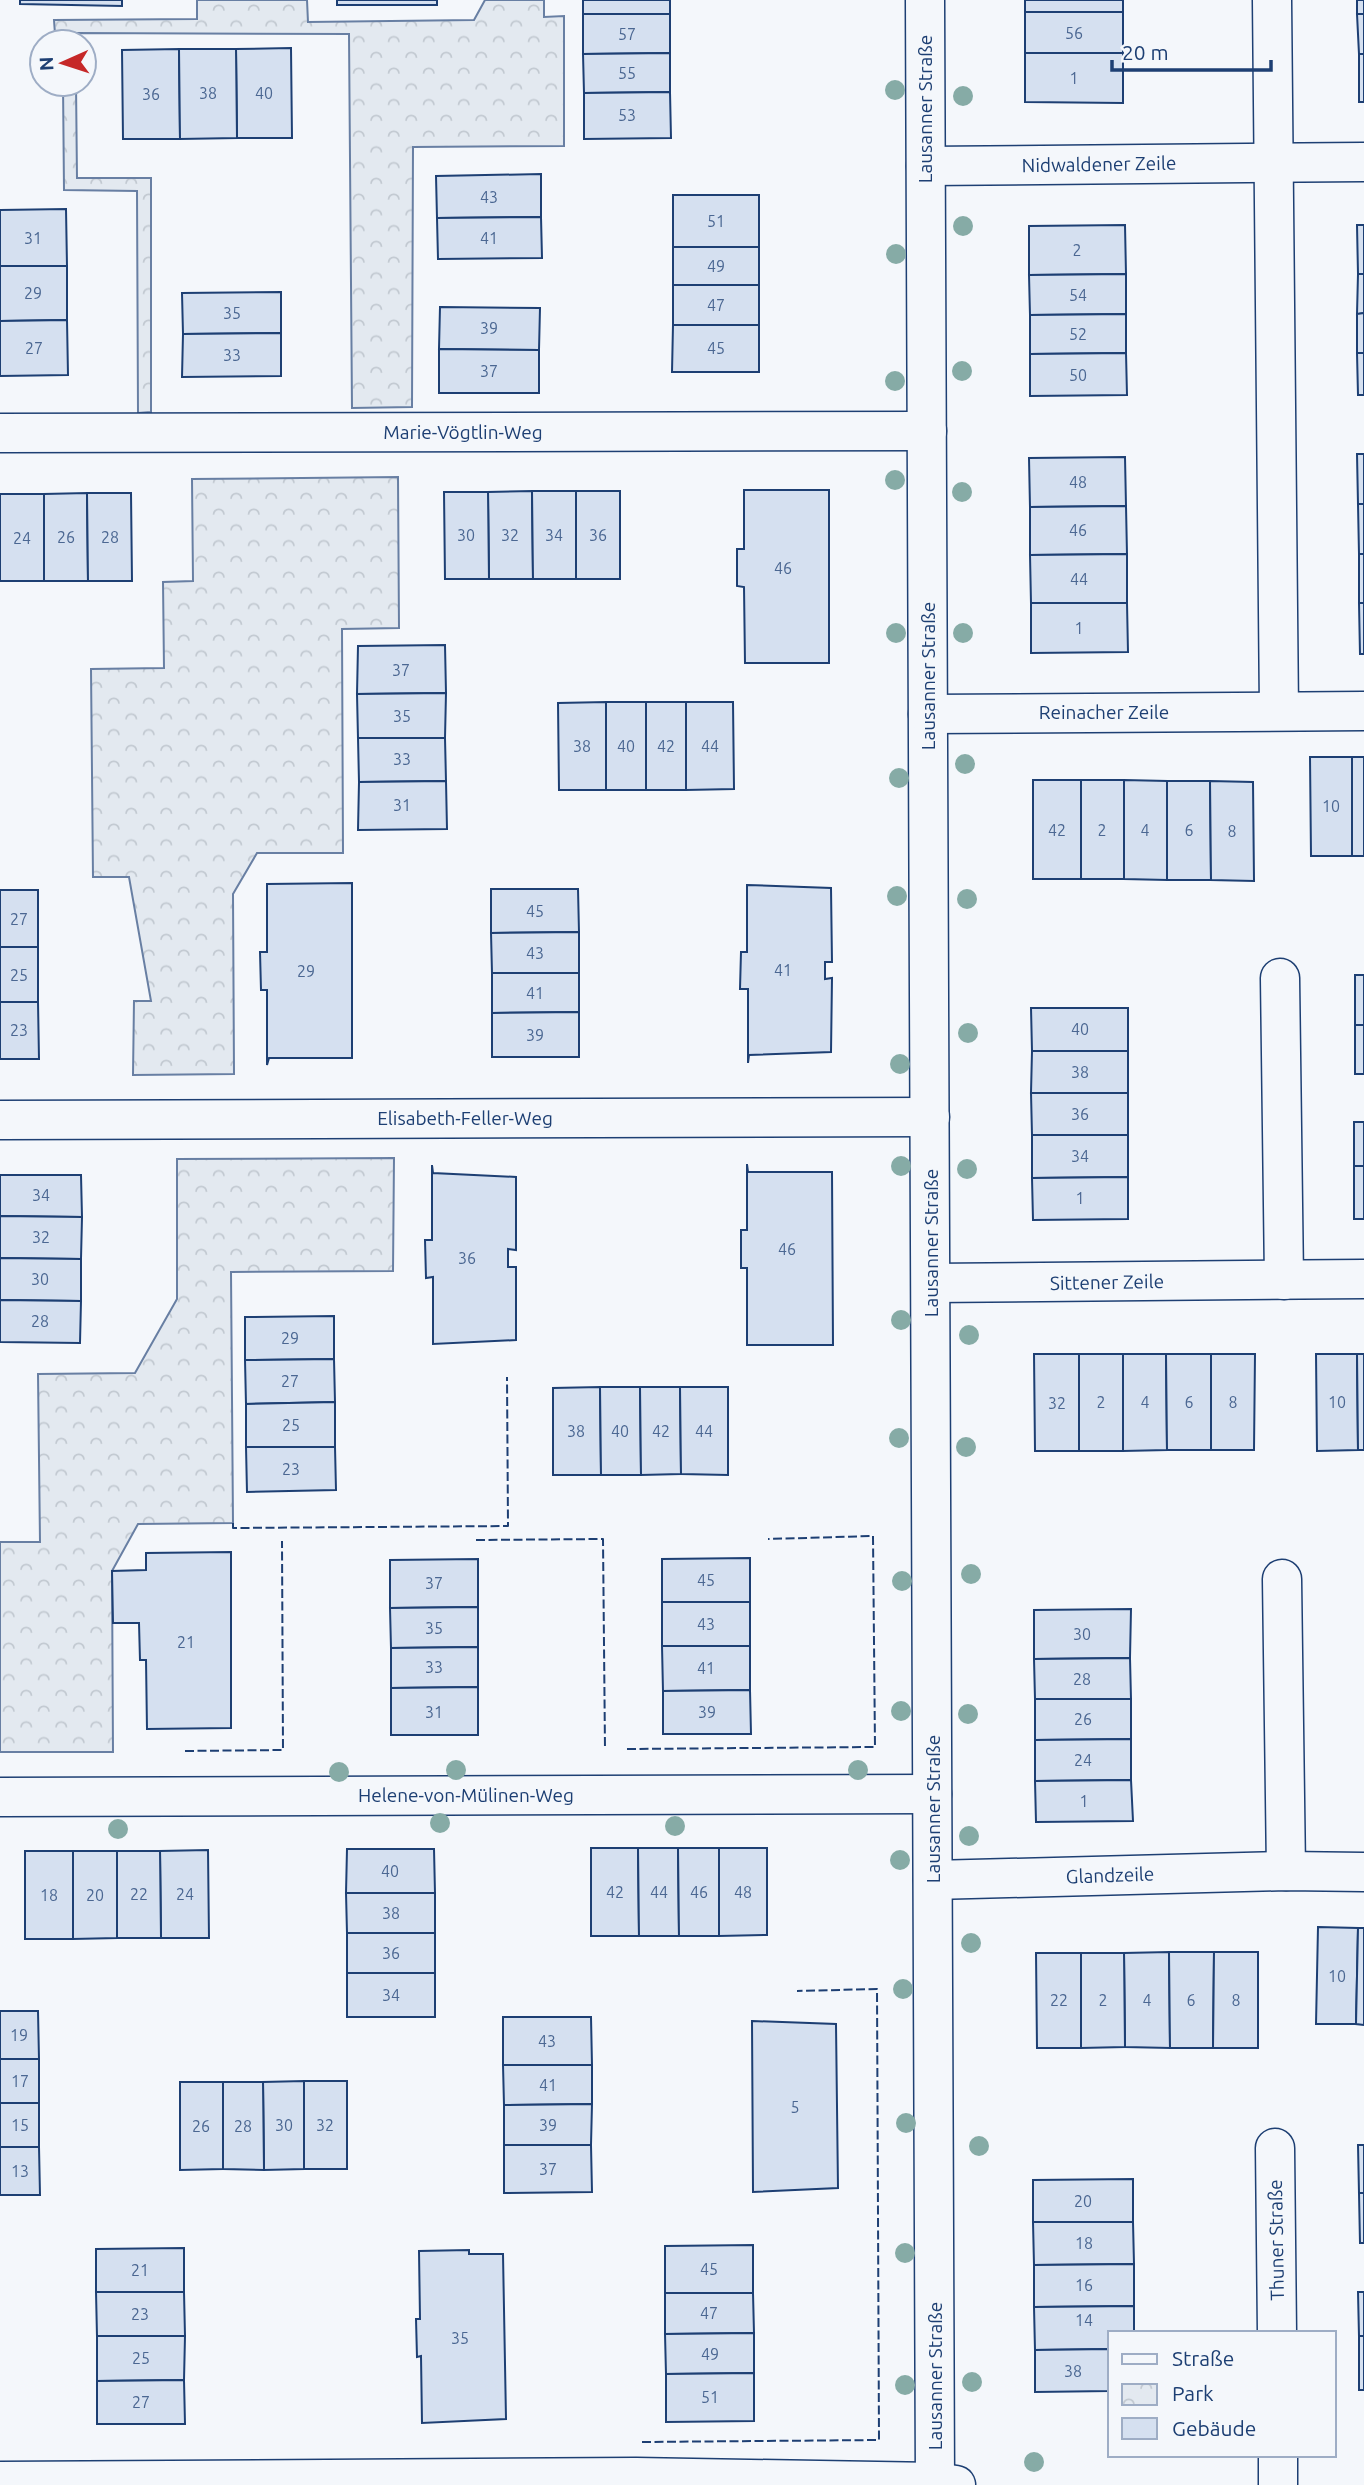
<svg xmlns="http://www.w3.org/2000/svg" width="1364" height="2485" viewBox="0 0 1364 2485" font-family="Ubuntu,sans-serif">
<defs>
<pattern id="park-crowns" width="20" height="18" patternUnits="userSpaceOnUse" patternTransform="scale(1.75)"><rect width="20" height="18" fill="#e3e9f0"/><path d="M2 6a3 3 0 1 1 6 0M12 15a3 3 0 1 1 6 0" fill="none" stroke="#c2c9d1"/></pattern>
</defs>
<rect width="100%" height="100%" fill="#f4f7fb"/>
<g fill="url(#park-crowns)" stroke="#687fa3" stroke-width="2">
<path d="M197,0H307L308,22L474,20L485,0H544V17L564,16V146L413,147L412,407L352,408L349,34L75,33V42H63L62,35L55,34L54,20L197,19Z"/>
<path d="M63,84H76L77,178H151V412L138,413L137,191L64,190Z"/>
<path d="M398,477L399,628L342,629L343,853H257L233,894L234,1074L133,1075L134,1001H151L129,877H93L91,669L164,668L163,582L193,581L192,479Z"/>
<path d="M394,1158L393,1271L231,1272L233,1523L138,1524L112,1571L113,1752H0V1542H40L38,1374L135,1373L177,1299V1159Z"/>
</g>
<g fill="#d5e0f0" stroke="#1d3f73" stroke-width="2">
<path d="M20,0H122V6L20,4Z"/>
<rect x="337" y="0" width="100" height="5"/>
<rect x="583" y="0" width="87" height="14"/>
<rect x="1025" y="0" width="98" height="12"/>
<rect x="1357" y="0" width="7" height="14"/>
<rect x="1025" y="12" width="98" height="41"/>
<path d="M583,14H670V53L583,54Z"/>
<path d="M1357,14H1364V54H1359Z"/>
<path d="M291,48L292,138H237L236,49Z"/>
<path d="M179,49L180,139H123L122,50Z"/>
<path d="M179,49H236L237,138L180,139Z"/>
<path d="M670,53V92L584,93L583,54Z"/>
<path d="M1025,53H1123V103L1025,102Z"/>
<rect x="1359" y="54" width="5" height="48"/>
<path d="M670,92L671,138L584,139V93Z"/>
<path d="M541,174V217L437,218L436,176Z"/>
<rect x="673" y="195" width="86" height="52"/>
<path d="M66,209L67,266H0V210Z"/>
<path d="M541,217L542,258L438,259L437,218Z"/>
<path d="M1125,225L1126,274L1029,275V226Z"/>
<path d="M1357,225H1364V274H1358Z"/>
<rect x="673" y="247" width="86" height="38"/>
<path d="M0,266H67V320L0,321Z"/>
<path d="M1126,274V314L1030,315L1029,275Z"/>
<path d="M1358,274H1364V313L1357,314Z"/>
<rect x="673" y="285" width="86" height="40"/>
<path d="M281,292V333L183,334L182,293Z"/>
<path d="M440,307L540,308L539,350L439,349Z"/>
<path d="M1364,313V353H1357V314Z"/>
<path d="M1126,314V353L1030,354V315Z"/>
<path d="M67,320L68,375L0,376V321Z"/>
<path d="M673,325H759V372H672Z"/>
<path d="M281,333V376L182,377L183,334Z"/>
<path d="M439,349L539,350V393H439Z"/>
<path d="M1126,353L1127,395L1030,396V354Z"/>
<path d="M1357,353H1364V395H1358Z"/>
<path d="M1357,454H1364V504H1358Z"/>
<path d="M1125,457L1126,506L1030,507L1029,458Z"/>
<path d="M744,490H829V663H745L744,587L737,586V549H744Z"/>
<path d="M532,491L533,579H489L488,492Z"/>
<path d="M532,491H576V579H533Z"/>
<rect x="576" y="491" width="44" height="88"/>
<path d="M444,492H488L489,579H445Z"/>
<path d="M87,493L88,581H44V494Z"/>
<path d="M87,493H131L132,581H88Z"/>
<rect x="0" y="494" width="44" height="87"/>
<path d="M1358,504H1364V554H1359Z"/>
<path d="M1126,506L1127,554L1030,555V507Z"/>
<path d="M1127,554V603H1031L1030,555Z"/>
<rect x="1359" y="554" width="5" height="49"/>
<path d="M1031,603H1127L1128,652L1031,653Z"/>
<path d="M1359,603H1364V654H1360Z"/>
<path d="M445,645L446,693L357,694L358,646Z"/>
<path d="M446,693L445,738H358L357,694Z"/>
<path d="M606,702V790H559L558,703Z"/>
<rect x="606" y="702" width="40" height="88"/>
<rect x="646" y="702" width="40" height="88"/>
<path d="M686,702H733L734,789L686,790Z"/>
<path d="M358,738H445L446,781L359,782Z"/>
<path d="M1310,757H1352V856H1311Z"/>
<rect x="1352" y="757" width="12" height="99"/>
<rect x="1033" y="780" width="48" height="99"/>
<rect x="1081" y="780" width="43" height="99"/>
<path d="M1124,780L1167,781V880L1124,879Z"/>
<path d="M446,781L447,829L358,830L359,782Z"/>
<path d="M1167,781H1210L1211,880H1167Z"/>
<path d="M1210,781L1253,782L1254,881L1211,880Z"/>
<path d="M352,883V1058H269L267,1065V990H261L260,952H267V884Z"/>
<path d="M747,885L831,888L832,962H825V979L832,978L831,1052L749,1055L748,1063V989H740L741,952H747Z"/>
<path d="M491,889H578L579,932L491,933Z"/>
<rect x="0" y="890" width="38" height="57"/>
<path d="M579,932V973H492L491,933Z"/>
<rect x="0" y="947" width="38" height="55"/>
<path d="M492,973H579V1012L492,1013Z"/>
<rect x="1355" y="975" width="9" height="50"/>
<path d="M0,1002H38L39,1059H0Z"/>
<path d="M1031,1008H1128V1051H1032Z"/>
<path d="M579,1012V1057H492V1013Z"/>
<rect x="1355" y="1025" width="9" height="49"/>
<path d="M1032,1051H1128V1093H1031Z"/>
<path d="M1031,1093H1128V1135H1032Z"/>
<rect x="1354" y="1122" width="10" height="44"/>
<path d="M1032,1135H1128V1177L1032,1178Z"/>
<path d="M747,1164L748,1172H832L833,1345H747V1268H741V1230H747Z"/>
<path d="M432,1165L433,1173L516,1177V1250L508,1249V1267H516V1340L433,1344V1277L426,1278L425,1240H432Z"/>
<rect x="1354" y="1166" width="10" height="53"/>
<path d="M0,1175H81L82,1217L0,1216Z"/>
<path d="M1128,1177V1219L1033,1220L1032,1178Z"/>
<path d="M0,1216L82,1217L81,1259L0,1258Z"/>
<path d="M0,1258L81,1259V1301L0,1300Z"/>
<path d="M0,1300L81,1301L80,1343L0,1342Z"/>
<path d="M334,1316V1359L245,1360V1317Z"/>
<path d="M1034,1354H1079V1451H1035Z"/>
<rect x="1079" y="1354" width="44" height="97"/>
<path d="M1123,1354H1166L1167,1450L1123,1451Z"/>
<path d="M1166,1354H1211V1450H1167Z"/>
<path d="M1211,1354H1255L1254,1450H1211Z"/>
<path d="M1316,1354H1357L1358,1450L1317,1451Z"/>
<path d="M1357,1354H1364V1450H1358Z"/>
<path d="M334,1359L335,1402L246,1404L245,1360Z"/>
<path d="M600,1387L601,1475H553V1388Z"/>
<path d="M600,1387H640L641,1475H601Z"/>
<path d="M640,1387H680L681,1474L641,1475Z"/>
<path d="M680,1387H728V1475L681,1474Z"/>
<path d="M335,1402V1447H246V1404Z"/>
<path d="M246,1447H335L336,1490L247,1492Z"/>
<path d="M231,1552V1728L147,1729L146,1660H140L139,1623H113L112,1571L146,1570V1553Z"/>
<path d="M750,1558V1602H662V1559Z"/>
<path d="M478,1559V1607L390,1608V1560Z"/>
<rect x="662" y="1602" width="88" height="44"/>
<path d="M478,1607V1647L391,1648L390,1608Z"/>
<path d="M1131,1609L1130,1658L1034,1659V1610Z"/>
<path d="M662,1646H750V1690L663,1691Z"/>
<path d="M478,1647V1687L391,1688V1648Z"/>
<path d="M1130,1658L1131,1699H1035L1034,1659Z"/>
<path d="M478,1687V1735H391V1688Z"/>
<path d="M750,1690L751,1734H663V1691Z"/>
<path d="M1035,1699H1131V1739L1035,1740Z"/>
<path d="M1131,1739V1780L1035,1781V1740Z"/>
<path d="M1131,1780L1133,1821L1036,1822L1035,1781Z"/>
<path d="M591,1848H638L639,1936H591Z"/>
<path d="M638,1848H678L679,1936H639Z"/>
<path d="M678,1848H719V1936H679Z"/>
<path d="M719,1848H767V1935L719,1936Z"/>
<path d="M347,1849H434L435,1893H346Z"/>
<path d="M208,1850L209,1938H161L160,1851Z"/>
<rect x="25" y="1851" width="48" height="88"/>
<path d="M73,1851H117V1938L73,1939Z"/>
<path d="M117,1851H160L161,1938H117Z"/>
<path d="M346,1893H435V1933H347Z"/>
<path d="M1318,1927L1358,1928L1356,2024H1316Z"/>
<path d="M1358,1928H1364V2025L1356,2024Z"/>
<rect x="347" y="1933" width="88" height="40"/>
<path d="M1169,1952L1170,2048L1125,2047L1124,1953Z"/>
<path d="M1169,1952H1214L1213,2048H1170Z"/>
<path d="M1214,1952H1258V2048H1213Z"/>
<path d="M1036,1953H1081V2048H1037Z"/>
<path d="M1081,1953H1124L1125,2047L1081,2048Z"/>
<rect x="347" y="1973" width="88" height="44"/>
<path d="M0,2011H38L39,2059H0Z"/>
<path d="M503,2017H591L592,2065H503Z"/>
<path d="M752,2021L836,2024L838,2188L753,2192Z"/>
<rect x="0" y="2059" width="39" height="44"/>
<path d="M503,2065H592V2104L504,2105Z"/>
<path d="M304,2081V2169L264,2170L263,2082Z"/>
<rect x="304" y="2081" width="43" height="88"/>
<path d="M180,2082H223V2169L180,2170Z"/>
<path d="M223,2082H263L264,2170L223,2169Z"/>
<rect x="0" y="2103" width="39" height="44"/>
<path d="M592,2104L591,2145H504V2105Z"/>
<path d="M504,2145H591L592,2192L504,2193Z"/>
<path d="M1358,2145H1364V2193H1359Z"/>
<path d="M0,2147H39L40,2195H0Z"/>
<path d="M1133,2179V2222H1033V2180Z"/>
<path d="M1359,2193H1364V2243H1360Z"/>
<path d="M1033,2222H1133L1134,2264L1034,2265Z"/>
<path d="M753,2245V2293H665V2246Z"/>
<path d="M184,2248V2292H96V2249Z"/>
<path d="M469,2250V2254H503L506,2419L422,2423L421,2356L417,2357L416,2319H420L419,2251Z"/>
<path d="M1134,2264V2306L1034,2307V2265Z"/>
<path d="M96,2292H184L185,2336H97Z"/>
<path d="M1358,2292H1364V2336H1359Z"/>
<path d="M665,2293H753L754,2333L665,2334Z"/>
<path d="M1134,2306V2333H1110V2349L1035,2350L1034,2307Z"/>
<path d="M754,2333V2373L666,2374L665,2334Z"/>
<path d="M97,2336H185L184,2380L97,2381Z"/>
<rect x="1359" y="2336" width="5" height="54"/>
<path d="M1110,2349V2391L1035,2392V2350Z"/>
<path d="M754,2373V2421L666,2422V2374Z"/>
<path d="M184,2380L185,2424H97V2381Z"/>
</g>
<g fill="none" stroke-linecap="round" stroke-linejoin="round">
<g stroke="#1d3f73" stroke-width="41">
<g id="street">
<path d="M925,0L935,2485"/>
<path d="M1272,0L1279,711"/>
<path d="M926,166L1364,162"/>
<path d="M0,433L927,431"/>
<path d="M928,714L1364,711"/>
<path d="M1280,978L1284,1280"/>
<path d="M0,1120L930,1117"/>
<path d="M931,1283L1364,1279"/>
<path d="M1282,1579L1286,1871"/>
<path d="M0,1797L932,1794"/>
<path d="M933,1880L1286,1871L1364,1872"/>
<path d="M1275,2148L1277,2333"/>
<path d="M0,2481L636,2477L935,2482L956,2485"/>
<path d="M1278,2485V2455"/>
</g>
</g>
<use href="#street" stroke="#f4f7fb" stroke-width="38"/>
<g stroke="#1d3f73" stroke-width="2" stroke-dasharray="9 3.5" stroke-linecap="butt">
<path d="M233,1523V1528L508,1526L507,1377"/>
<path d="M476,1540L603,1539L605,1749"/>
<path d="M627,1749L875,1747L873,1536L768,1539"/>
<path d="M185,1751L283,1750L282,1541"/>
<path d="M642,2442L879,2440L877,1989L797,1991"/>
</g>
</g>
<g fill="#86aba6">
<circle cx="895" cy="90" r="10"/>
<circle cx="963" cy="96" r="10"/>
<circle cx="963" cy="226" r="10"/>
<circle cx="896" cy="254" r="10"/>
<circle cx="962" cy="371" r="10"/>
<circle cx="895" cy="381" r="10"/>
<circle cx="895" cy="480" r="10"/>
<circle cx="962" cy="492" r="10"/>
<circle cx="896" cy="633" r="10"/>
<circle cx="963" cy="633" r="10"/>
<circle cx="965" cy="764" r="10"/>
<circle cx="899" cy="778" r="10"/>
<circle cx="897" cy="896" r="10"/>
<circle cx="967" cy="899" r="10"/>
<circle cx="968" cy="1033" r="10"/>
<circle cx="900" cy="1064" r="10"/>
<circle cx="901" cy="1166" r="10"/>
<circle cx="967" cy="1169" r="10"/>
<circle cx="901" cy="1320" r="10"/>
<circle cx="969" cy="1335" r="10"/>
<circle cx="899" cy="1438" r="10"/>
<circle cx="966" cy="1447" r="10"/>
<circle cx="971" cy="1574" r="10"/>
<circle cx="902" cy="1581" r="10"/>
<circle cx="901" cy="1711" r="10"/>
<circle cx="968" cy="1714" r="10"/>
<circle cx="456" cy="1770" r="10"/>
<circle cx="858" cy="1770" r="10"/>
<circle cx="339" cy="1772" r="10"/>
<circle cx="440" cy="1823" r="10"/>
<circle cx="675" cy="1826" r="10"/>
<circle cx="118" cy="1829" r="10"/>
<circle cx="969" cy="1836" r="10"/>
<circle cx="900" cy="1860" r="10"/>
<circle cx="971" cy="1943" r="10"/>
<circle cx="903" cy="1989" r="10"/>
<circle cx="906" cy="2123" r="10"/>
<circle cx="979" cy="2146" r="10"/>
<circle cx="905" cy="2253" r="10"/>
<circle cx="972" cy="2382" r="10"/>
<circle cx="905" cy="2385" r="10"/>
<circle cx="1034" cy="2462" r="10"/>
</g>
<g text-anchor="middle" stroke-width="5" stroke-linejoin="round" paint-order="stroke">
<g font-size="16" fill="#4b6792">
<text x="1074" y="39">56</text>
<text x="627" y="40">57</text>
<text x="627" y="79">55</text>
<text x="1074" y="84">1</text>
<text x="208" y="99">38</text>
<text x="264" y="99">40</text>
<text x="151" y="100">36</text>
<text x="627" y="121">53</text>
<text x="489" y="203">43</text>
<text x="716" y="227">51</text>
<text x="33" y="244">31</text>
<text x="489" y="244">41</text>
<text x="1077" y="256">2</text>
<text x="716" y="272">49</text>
<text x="33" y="299">29</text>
<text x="1078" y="301">54</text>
<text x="716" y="311">47</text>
<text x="232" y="319">35</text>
<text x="489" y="334">39</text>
<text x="1078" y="340">52</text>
<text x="34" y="354">27</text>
<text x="716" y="354">45</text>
<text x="232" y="361">33</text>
<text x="489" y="377">37</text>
<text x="1078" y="381">50</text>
<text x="1078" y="488">48</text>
<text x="1078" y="536">46</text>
<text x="466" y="541">30</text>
<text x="510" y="541">32</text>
<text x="554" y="541">34</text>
<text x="598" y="541">36</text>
<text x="66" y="543">26</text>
<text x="110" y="543">28</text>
<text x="22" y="544">24</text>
<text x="783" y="574">46</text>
<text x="1079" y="585">44</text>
<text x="1079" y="634">1</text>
<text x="401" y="676">37</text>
<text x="402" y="722">35</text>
<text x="582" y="752">38</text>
<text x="626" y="752">40</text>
<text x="666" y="752">42</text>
<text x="710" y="752">44</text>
<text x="402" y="765">33</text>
<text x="402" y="811">31</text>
<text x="1331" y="812">10</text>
<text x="1057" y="836">42</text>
<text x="1102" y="836">2</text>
<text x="1145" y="836">4</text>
<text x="1189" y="836">6</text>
<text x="1232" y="837">8</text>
<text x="535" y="917">45</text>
<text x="19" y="925">27</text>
<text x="535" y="959">43</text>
<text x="783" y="976">41</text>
<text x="306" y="977">29</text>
<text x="19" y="981">25</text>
<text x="535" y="999">41</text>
<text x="1080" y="1035">40</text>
<text x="19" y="1036">23</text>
<text x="535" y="1041">39</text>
<text x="1080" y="1078">38</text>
<text x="1080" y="1120">36</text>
<text x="1080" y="1162">34</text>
<text x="41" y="1201">34</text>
<text x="1080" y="1204">1</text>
<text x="41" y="1243">32</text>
<text x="787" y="1255">46</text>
<text x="467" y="1264">36</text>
<text x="40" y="1285">30</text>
<text x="40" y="1327">28</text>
<text x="290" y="1344">29</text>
<text x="290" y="1387">27</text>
<text x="1101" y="1408">2</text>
<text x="1145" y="1408">4</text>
<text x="1189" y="1408">6</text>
<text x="1233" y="1408">8</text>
<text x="1337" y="1408">10</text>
<text x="1057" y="1409">32</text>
<text x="291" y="1431">25</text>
<text x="576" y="1437">38</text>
<text x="620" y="1437">40</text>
<text x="661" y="1437">42</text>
<text x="704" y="1437">44</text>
<text x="291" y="1475">23</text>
<text x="706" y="1586">45</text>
<text x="434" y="1589">37</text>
<text x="706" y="1630">43</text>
<text x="434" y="1634">35</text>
<text x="1082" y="1640">30</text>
<text x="186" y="1648">21</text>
<text x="434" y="1673">33</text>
<text x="706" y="1674">41</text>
<text x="1082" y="1685">28</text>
<text x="434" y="1718">31</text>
<text x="707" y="1718">39</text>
<text x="1083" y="1725">26</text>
<text x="1083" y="1766">24</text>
<text x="1084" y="1807">1</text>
<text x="390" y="1877">40</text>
<text x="615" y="1898">42</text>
<text x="659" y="1898">44</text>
<text x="699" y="1898">46</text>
<text x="743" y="1898">48</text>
<text x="139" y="1900">22</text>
<text x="185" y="1900">24</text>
<text x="49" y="1901">18</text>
<text x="95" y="1901">20</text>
<text x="391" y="1919">38</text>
<text x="391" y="1959">36</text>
<text x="1337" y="1982">10</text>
<text x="391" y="2001">34</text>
<text x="1059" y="2006">22</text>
<text x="1103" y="2006">2</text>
<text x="1147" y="2006">4</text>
<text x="1191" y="2006">6</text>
<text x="1236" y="2006">8</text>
<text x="19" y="2041">19</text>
<text x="547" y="2047">43</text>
<text x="20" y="2087">17</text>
<text x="548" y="2091">41</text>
<text x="795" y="2113">5</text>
<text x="20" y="2131">15</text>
<text x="284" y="2131">30</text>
<text x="325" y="2131">32</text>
<text x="548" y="2131">39</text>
<text x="201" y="2132">26</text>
<text x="243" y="2132">28</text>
<text x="548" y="2175">37</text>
<text x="20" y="2177">13</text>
<text x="1083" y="2207">20</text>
<text x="1084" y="2249">18</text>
<text x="709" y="2275">45</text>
<text x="140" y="2276">21</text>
<text x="1084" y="2291">16</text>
<text x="709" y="2319">47</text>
<text x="140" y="2320">23</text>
<text x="1084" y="2326">14</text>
<text x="460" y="2344">35</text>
<text x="710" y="2360">49</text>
<text x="141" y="2364">25</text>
<text x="1073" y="2377">38</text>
<text x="710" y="2403">51</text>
<text x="141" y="2408">27</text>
</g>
<g font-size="19" fill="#1d3f73" stroke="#f4f7fb">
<text transform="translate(925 109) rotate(-90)" y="7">Lausanner Straße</text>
<text transform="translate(1099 164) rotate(-1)" y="7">Nidwaldener Zeile</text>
<text x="463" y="439">Marie-Vögtlin-Weg</text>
<text transform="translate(928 676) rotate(-90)" y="7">Lausanner Straße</text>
<text x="1104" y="719">Reinacher Zeile</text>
<text x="465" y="1125">Elisabeth-Feller-Weg</text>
<text transform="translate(931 1243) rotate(-90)" y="7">Lausanner Straße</text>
<text transform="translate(1107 1282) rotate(-1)" y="7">Sittener Zeile</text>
<text x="466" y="1802">Helene-von-Mülinen-Weg</text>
<text transform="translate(933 1809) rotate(-90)" y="7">Lausanner Straße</text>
<text transform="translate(1110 1875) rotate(-2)" y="7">Glandzeile</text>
<text transform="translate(1276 2240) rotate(-91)" y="7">Thuner Straße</text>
<text transform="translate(935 2376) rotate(-90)" y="7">Lausanner Straße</text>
</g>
</g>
<rect x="1108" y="2331" width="228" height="126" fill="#f4f7fb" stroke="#9eadc5" stroke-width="2"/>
<rect x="1122" y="2354" width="35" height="10" fill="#f4f7fb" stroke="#9eadc5" stroke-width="2"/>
<text x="1172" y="2366" font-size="21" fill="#1d3f73">Straße</text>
<rect x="1122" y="2384" width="35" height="21" fill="url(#park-crowns)" stroke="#9eadc5" stroke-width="2"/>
<text x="1172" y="2401" font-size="21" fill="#1d3f73">Park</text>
<rect x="1122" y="2418" width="35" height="21" fill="#d5e0f0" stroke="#9eadc5" stroke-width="2"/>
<text x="1172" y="2436" font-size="21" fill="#1d3f73">Gebäude</text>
<g transform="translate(63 63) rotate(267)"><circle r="33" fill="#f4f7fb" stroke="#9eadc5" stroke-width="2"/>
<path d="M0-5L12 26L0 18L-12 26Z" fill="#c62828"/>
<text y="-10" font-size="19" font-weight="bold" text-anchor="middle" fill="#1d3f73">N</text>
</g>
<path d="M1112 60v10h159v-10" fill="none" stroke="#1d3f73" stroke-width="3.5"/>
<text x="1122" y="60" font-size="21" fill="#1d3f73" stroke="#f4f7fb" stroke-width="5" paint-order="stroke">20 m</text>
</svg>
